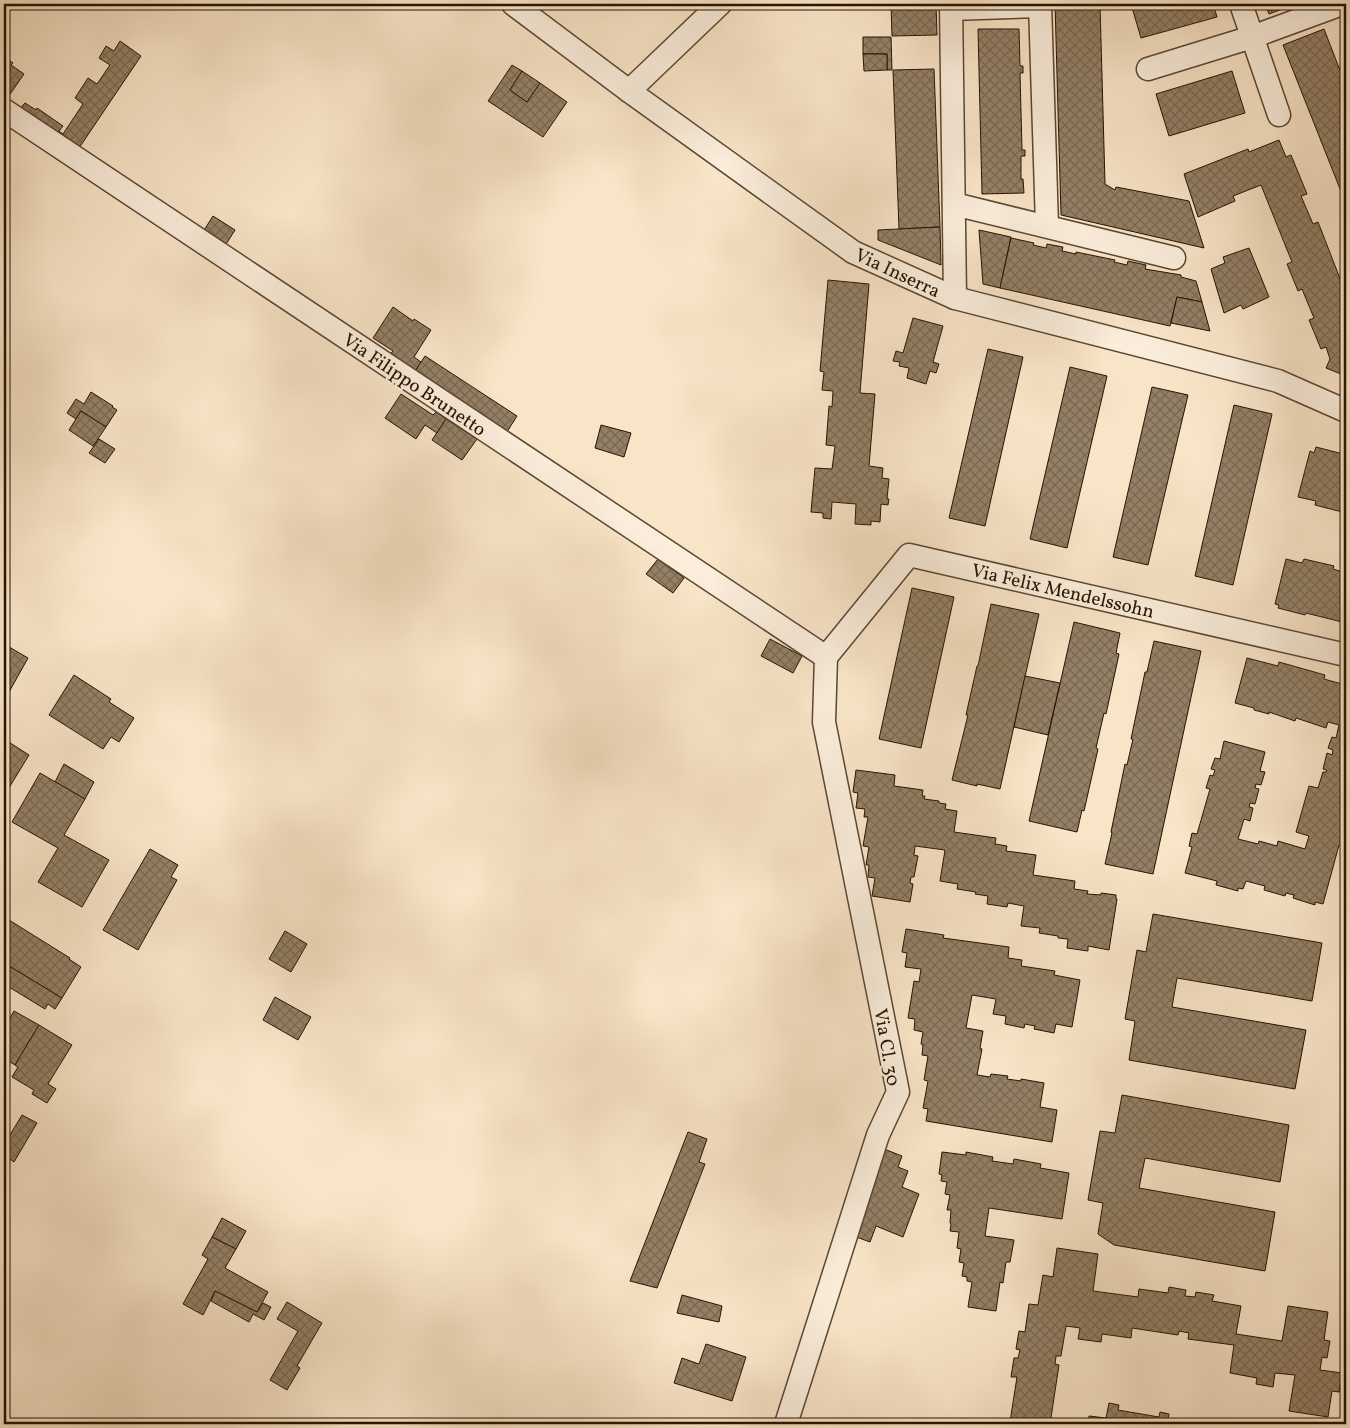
<svg xmlns="http://www.w3.org/2000/svg" width="1350" height="1428" viewBox="0 0 1350 1428" font-family="Vollkorn,serif">
<defs>
<pattern id="building-cross-hatch" width="8" height="8" patternUnits="userSpaceOnUse" patternTransform="scale(1.25)"><rect width="8" height="8" fill="#948067"/><path d="M0 0l8 8M0 8l8-8" fill="none" stroke="#796852"/></pattern>
</defs>
<rect width="100%" height="100%" fill="#f8e4c7"/>
<filter id="stains"><feTurbulence type="fractalNoise" baseFrequency=".004" numOctaves="4"/><feColorMatrix values="0 0 0 0 .2 0 0 0 0 .09 0 0 0 0 .02 0 0 0 .5 -.17"/></filter>
<radialGradient id="worn" r=".72"><stop offset=".6" stop-color="#630" stop-opacity="0"/><stop offset="1" stop-color="#630" stop-opacity=".3"/></radialGradient>
<g fill="url(#building-cross-hatch)" stroke="#271300">
<path d="M891,4H936L937,35L892,36Z"/>
<path d="M1055,4H1100L1105,184L1115,190L1116,187L1189,201L1204,248L1061,215Z"/>
<path d="M1131,4H1213L1217,17L1141,38Z"/>
<path d="M1265,4H1296L1269,14Z"/>
<path d="M978,29H1019L1020,66H1023V73H1020L1022,150H1025V156H1021V179H1023L1024,193L982,194Z"/>
<path d="M1324,29L1346,86V204L1283,45Z"/>
<path d="M863,37H891L892,70H887V54H863Z"/>
<path d="M120,41L141,56L77,151L25,117L22,106L25,103L36,110L37,108L63,126L59,131L63,134L83,104L75,98L88,78L97,84L110,65L99,58L106,46L114,51Z"/>
<path d="M863,54H887V70L864,71Z"/>
<path d="M4,57L13,63L11,65L24,74L4,103Z"/>
<path d="M512,65L522,71L510,90L527,102L540,83L567,102L543,137L488,101Z"/>
<path d="M934,69L940,227L899,229L893,70Z"/>
<path d="M522,71L540,83L527,102L510,90Z"/>
<path d="M1232,71L1245,113L1169,136L1156,94Z"/>
<path d="M1279,140L1286,157L1291,155L1307,194L1301,196L1313,224L1318,222L1346,294V376L1326,368L1330,359L1326,347L1321,349L1309,320L1314,318L1302,289L1298,291L1287,264L1292,262L1261,185L1233,196L1235,201L1198,217L1184,174L1248,149L1249,152Z"/>
<path d="M213,216L235,230L223,249L201,235Z"/>
<path d="M940,227L941,265L878,240V230Z"/>
<path d="M979,230L1011,237L1000,288L983,284Z"/>
<path d="M1011,238L1034,243L1033,245L1046,248L1047,244L1063,247L1062,251L1076,254V252L1115,260L1114,262L1127,265L1128,261L1146,265L1145,269L1181,275V277L1196,281L1202,302L1177,297L1170,326L1000,288Z"/>
<path d="M1249,248L1269,297L1243,309L1241,305L1224,313L1211,269L1225,263L1223,257Z"/>
<path d="M828,280L869,284L860,393L875,394L869,466L883,468L882,478L889,479L887,499H889L888,505L881,504L880,522L871,521V525L855,524L856,504L832,502L831,519L823,518V513L811,512L815,468L832,469L835,446L826,445L829,406L832,407L833,391L822,390L824,372L820,371Z"/>
<path d="M1177,297L1202,302L1210,331L1171,323Z"/>
<path d="M393,307L413,321L414,319L431,330L414,357L421,362L412,376L386,359L393,351L373,338Z"/>
<path d="M913,318L943,326L933,362L939,364L936,373L930,371L926,384L907,378L909,368L899,366L900,362L893,361L896,351L903,353Z"/>
<path d="M988,349L1023,357L985,526L949,518Z"/>
<path d="M425,356L517,416L505,435L412,376Z"/>
<path d="M1070,367L1107,376L1067,548L1030,539Z"/>
<path d="M1152,387L1188,395L1148,565L1113,557Z"/>
<path d="M91,392L113,406L112,407L117,410L106,427L81,411L76,419L67,413L76,399L84,404Z"/>
<path d="M401,394L433,415L436,412L446,419L437,433L425,425L416,439L385,418Z"/>
<path d="M1234,405L1272,414L1233,585L1195,576Z"/>
<path d="M81,411L106,427L93,446L69,430Z"/>
<path d="M446,419L477,439L462,460L432,440Z"/>
<path d="M601,425L631,433L624,457L595,448Z"/>
<path d="M99,439L115,449L105,463L89,453Z"/>
<path d="M1316,447L1343,454V456L1346,457V513L1315,505L1316,501L1298,497L1310,451L1314,453Z"/>
<path d="M658,559L684,578L673,593L646,574Z"/>
<path d="M1286,559L1302,563L1304,559L1334,566L1333,569L1346,573V623L1306,613L1305,615L1278,608L1279,605L1275,604Z"/>
<path d="M912,588L954,597L921,748L879,739Z"/>
<path d="M991,604L1039,614L1000,789L977,784V786L952,780L968,715H966L977,666H978Z"/>
<path d="M1074,622L1120,633L1116,653L1119,654L1106,714L1104,713L1096,748L1098,749L1084,811L1082,810L1077,832L1029,821Z"/>
<path d="M770,639L802,656L793,673L761,656Z"/>
<path d="M1154,641L1201,651L1153,874L1105,864L1112,833L1111,832L1125,764L1127,765L1133,739H1131L1145,672H1147Z"/>
<path d="M4,644L28,658L4,701Z"/>
<path d="M1247,658L1278,666L1279,662L1325,675L1324,679L1346,685V837L1344,847L1339,845L1323,904L1315,902V905L1293,898L1294,895L1286,893L1285,896L1264,890L1265,886L1246,881L1243,889L1238,888V891L1216,885L1217,881L1185,873L1192,847L1189,846L1192,833L1197,834L1210,789L1206,788L1210,775L1213,776L1215,770L1211,769L1215,758L1220,759L1224,741L1265,752L1260,771L1265,772L1261,785L1256,784L1255,788L1259,789L1255,804L1250,803L1249,807L1253,808L1250,821L1244,819L1238,839L1258,844L1259,841L1277,846L1278,841L1305,849L1309,836L1296,832L1309,786L1318,788L1323,772H1326L1327,770L1323,769L1327,753L1332,755L1333,750L1328,748L1332,737L1336,738L1339,725L1328,722L1326,728L1296,718L1295,721L1269,712V714L1254,710V708L1235,703Z"/>
<path d="M74,675L111,699L109,702L134,718L119,742L111,737L103,749L49,715Z"/>
<path d="M1025,676L1060,683L1048,735L1014,727Z"/>
<path d="M4,739L29,755L4,796Z"/>
<path d="M64,764L94,782L85,799L55,782Z"/>
<path d="M856,770L895,775L894,786L923,790L922,796H925L924,799L939,801V803L946,804L945,809L957,811L954,832L996,838L995,844L1007,846L1006,851L1036,855L1033,875L1075,881L1074,889L1088,891L1087,894L1101,895V893L1116,895V899H1117L1109,950L1088,946V951L1067,948L1068,939L1058,938V936L1039,933L1040,928L1021,926L1024,906L1008,903L1007,907L987,904L988,896L975,894L976,892L957,889L958,884L940,881L945,850L915,846L914,855L918,856L914,877H911L910,883L913,884L910,902L872,896L875,878L868,877L869,865H866L869,847L863,846L868,817H864L865,809L856,808L858,793L853,792Z"/>
<path d="M40,773L85,799L64,835L109,860L82,907L38,882L58,848L12,822Z"/>
<path d="M150,849L178,865L171,877L177,880L138,950L103,930Z"/>
<path d="M1346,910V924L1342,922Z"/>
<path d="M1153,914L1322,943L1312,1001L1177,978L1172,1007L1306,1030L1295,1089L1129,1060L1135,1021L1125,1019L1137,950L1146,952Z"/>
<path d="M4,917L9,920L4,930Z"/>
<path d="M9,920L70,958L69,959L81,967L62,998L4,963V930Z"/>
<path d="M906,929L944,935L943,938L1009,947L1008,958L1022,960L1021,966L1055,971L1054,975L1080,980L1072,1027L1056,1024L1054,1033L1034,1029L1035,1026L1025,1024L1024,1028L1005,1024L1006,1016L993,1014L996,999L972,995L966,1028L983,1031L980,1048L982,1049L977,1075L990,1077L991,1074L1008,1076L1007,1079L1021,1081V1079L1044,1083L1040,1107L1057,1110L1052,1142L926,1121L928,1109L923,1108L928,1081L924,1080L928,1056L922,1055L923,1045L921,1044L923,1032L914,1030L915,1019L908,1018L914,981L919,982L921,969L905,967L907,953L902,952Z"/>
<path d="M285,931L307,944L291,972L269,959Z"/>
<path d="M4,963L62,998L55,1009L48,1004L45,1009L4,984Z"/>
<path d="M275,997L311,1017L298,1040L263,1020Z"/>
<path d="M14,1011L39,1025L15,1065L4,1058V1028Z"/>
<path d="M39,1025L72,1045L48,1084L56,1089L47,1103L32,1094L34,1090L12,1077L18,1067L15,1065Z"/>
<path d="M1122,1095L1289,1125L1280,1182L1145,1158L1139,1188L1275,1212L1265,1271L1114,1245L1098,1234L1103,1203L1088,1200L1100,1131L1115,1133Z"/>
<path d="M22,1115L37,1123L14,1162L4,1155V1145Z"/>
<path d="M688,1132L707,1139L699,1162L705,1164L657,1288L630,1281Z"/>
<path d="M884,1149L902,1156L898,1167L908,1171L902,1187L919,1194L903,1237L876,1226L870,1242L851,1235Z"/>
<path d="M942,1152L966,1155V1152L993,1157L992,1161L1013,1164L1014,1159L1041,1164L1040,1168L1069,1173L1062,1219L989,1208L985,1236L1014,1240L1010,1262H1006L1003,1283L1000,1282L996,1311L968,1307L972,1282L967,1281V1277L962,1276L964,1263L959,1262L961,1249L957,1248L959,1232L950,1231L951,1224L950,1223L951,1210H947L950,1195L945,1194L947,1182L941,1181L942,1175L939,1174Z"/>
<path d="M222,1218L246,1231L236,1249L212,1237Z"/>
<path d="M212,1237L236,1249L225,1268L268,1292L257,1312L215,1291L203,1315L183,1304L208,1259L202,1255Z"/>
<path d="M1057,1248L1098,1254L1093,1291L1138,1297L1139,1289L1168,1293L1169,1287L1186,1290L1185,1296L1195,1297L1196,1292L1214,1295L1212,1301L1241,1306L1236,1334L1282,1341L1288,1306L1328,1312L1324,1340L1330,1341L1327,1358L1322,1357L1320,1370L1342,1373L1339,1392L1332,1391L1328,1417L1289,1411L1295,1375L1275,1373L1273,1387L1256,1384L1257,1378L1230,1373L1234,1345L1188,1339L1189,1333L1179,1331L1178,1335L1132,1328L1131,1338L1102,1334L1101,1342L1078,1339L1080,1328L1066,1326L1061,1356H1056L1055,1364L1059,1365L1050,1424H993V1420L1010,1422L1017,1377H1011L1014,1358H1018L1020,1350L1016,1349L1019,1331L1025,1332L1029,1304L1038,1305L1043,1275L1053,1277Z"/>
<path d="M215,1291L257,1312L263,1303L271,1307L264,1320L253,1314L249,1322L211,1301Z"/>
<path d="M682,1295L722,1306L719,1322L677,1313Z"/>
<path d="M287,1302L322,1323L297,1366L300,1368L287,1390L270,1380L298,1331L277,1319Z"/>
<path d="M706,1344L746,1357L732,1401L674,1383L682,1358L699,1364Z"/>
<path d="M1109,1403L1119,1405L1118,1410L1159,1417L1160,1412L1169,1414L1167,1424H1088L1089,1416L1106,1418Z"/>
<path d="M1204,1419L1215,1421V1424H1203Z"/>
</g>
<g fill="none" stroke-linecap="round" stroke-linejoin="round">
<g stroke="#5b4732" stroke-width="25">
<g id="street">
<path d="M513,4L629,91L853,252L955,298L1278,381L1346,411"/>
<path d="M951,4L955,298"/>
<path d="M1040,4L1047,226"/>
<path d="M1241,4L1279,115"/>
<path d="M951,9L1040,6"/>
<path d="M1148,69L1252,37L1342,4"/>
<path d="M629,91L720,4"/>
<path d="M4,110L826,657"/>
<path d="M954,204L1174,258"/>
<path d="M826,657L909,555L1346,655"/>
<path d="M786,1424L878,1135L898,1092L824,722L826,657"/>
</g>
</g>
<use href="#street" stroke="#faeddb" stroke-width="22"/>
</g>
<g text-anchor="middle" stroke-width="4.5" stroke-linejoin="round" paint-order="stroke">
<g font-size="19" fill="#271300" stroke="#faeddb">
<text transform="translate(898 272) rotate(25)" y="7">Via Inserra</text>
<text transform="translate(415 384) rotate(34)" y="7">Via Filippo Brunetto</text>
<text transform="translate(1063 590) rotate(13)" y="7">Via Felix Mendelssohn</text>
<text transform="translate(888 1047) rotate(80)" y="7">Via Cl. 30</text>
</g>
</g>
<rect width="1350" height="1428" fill="none" stroke="#f8e4c7" stroke-width="20"/>
<rect x="5" y="5" width="1340" height="1418" fill="none" stroke="#271300" stroke-width="2.5"/>
<rect x="10" y="10" width="1330" height="1408" fill="none" stroke="#271300"/>
<rect width="100%" height="100%" filter="url(#stains)"/>
<rect width="100%" height="100%" fill="url(#worn)"/>
</svg>
